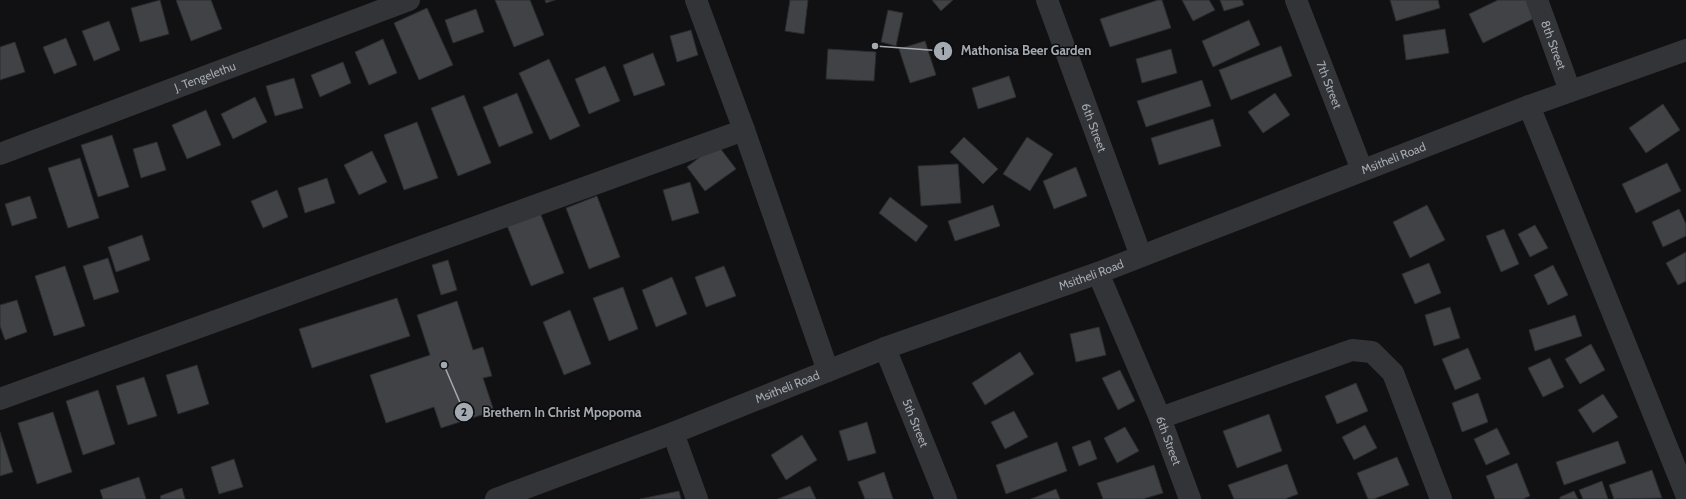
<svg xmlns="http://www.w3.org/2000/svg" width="1686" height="499" viewBox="0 0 1686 499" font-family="Cabin,sans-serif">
<rect width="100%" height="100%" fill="#111113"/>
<g fill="#404245" stroke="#2b2c2e">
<path d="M160,0L169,34L140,42L131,8Z"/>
<path d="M176,0H211L222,29L191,41Z"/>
<path d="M495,0H530L544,35L514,47Z"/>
<path d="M545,0H555L546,3Z"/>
<path d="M790,0H808L804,34L785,31Z"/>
<path d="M932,0H953L941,11Z"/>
<path d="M1158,0H1162L1171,28L1110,47L1100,19Z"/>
<path d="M1182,0H1209L1215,10L1193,21Z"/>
<path d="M1220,0H1242L1244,5L1224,11Z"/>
<path d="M1390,0H1438L1440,8L1396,21Z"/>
<path d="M1498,0H1531L1539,16L1483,43L1469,14Z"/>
<path d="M427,8L453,65L419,80L394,23Z"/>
<path d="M476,9L484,32L453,43L445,20Z"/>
<path d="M888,10L903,13L896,46L881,42Z"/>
<path d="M1249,20L1260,45L1213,67L1202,41Z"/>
<path d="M109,21L120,50L94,61L82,31Z"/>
<path d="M1445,29L1449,53L1406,60L1403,35Z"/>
<path d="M691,30L698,55L677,62L670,36Z"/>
<path d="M66,38L77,65L54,74L43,47Z"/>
<path d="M383,39L397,73L369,85L355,52Z"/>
<path d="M925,41L936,75L910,83L899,49Z"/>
<path d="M15,42L25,72L0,80V47Z"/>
<path d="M1281,46L1292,76L1231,100L1219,70Z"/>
<path d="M828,49L876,52L874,81L826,79Z"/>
<path d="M1171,49L1177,73L1142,83L1136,59Z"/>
<path d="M653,53L665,85L634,96L623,65Z"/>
<path d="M549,59L580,126L550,140L519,73Z"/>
<path d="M343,62L351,83L320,97L311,75Z"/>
<path d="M605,66L620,101L589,114L575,79Z"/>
<path d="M1009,76L1016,97L978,109L972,88Z"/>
<path d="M294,78L303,108L275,116L266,86Z"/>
<path d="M1202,80L1211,106L1146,127L1137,101Z"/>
<path d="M517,93L533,133L499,147L483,107Z"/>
<path d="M1275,93L1290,115L1263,133L1248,112Z"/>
<path d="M464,95L491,163L458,176L431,108Z"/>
<path d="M255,97L267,122L233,139L221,114Z"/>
<path d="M1663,104L1680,130L1646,153L1629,128Z"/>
<path d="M206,110L221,145L187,159L172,125Z"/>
<path d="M1213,119L1221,146L1159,165L1151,138Z"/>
<path d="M417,122L438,178L404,190L384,135Z"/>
<path d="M112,135L129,187L98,197L81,145Z"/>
<path d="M964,137L998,169L983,184L950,152Z"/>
<path d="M1027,137L1053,154L1030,191L1003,174Z"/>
<path d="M157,142L166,170L141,178L133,149Z"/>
<path d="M717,144L736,169L705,191L687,167Z"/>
<path d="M372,151L387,182L359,195L344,165Z"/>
<path d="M80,158L99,218L68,228L48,168Z"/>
<path d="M1667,163L1681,191L1636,213L1622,184Z"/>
<path d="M958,164L961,203L921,206L918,166Z"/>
<path d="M1076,167L1087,196L1054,209L1043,181Z"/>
<path d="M327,178L335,203L305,213L298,188Z"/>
<path d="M690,182L699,213L672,221L663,190Z"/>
<path d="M277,190L288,217L263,228L251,201Z"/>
<path d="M30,196L37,218L12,226L5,204Z"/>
<path d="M597,196L620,257L589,269L566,208Z"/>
<path d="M890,197L928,226L916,242L879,213Z"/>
<path d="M993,205L1000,226L955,241L948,221Z"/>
<path d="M1427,205L1445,240L1410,258L1393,222Z"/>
<path d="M1679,209L1686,224V236L1663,247L1652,222Z"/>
<path d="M539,210L564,273L531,286L506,223Z"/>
<path d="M1535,225L1548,248L1530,257L1518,234Z"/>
<path d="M1504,229L1519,264L1501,272L1486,236Z"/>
<path d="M142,235L150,260L116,272L108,247Z"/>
<path d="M1686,252V281L1678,285L1666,263Z"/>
<path d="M108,258L119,292L94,300L83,266Z"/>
<path d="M448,260L457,290L441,295L432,265Z"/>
<path d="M1429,263L1441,293L1415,304L1402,274Z"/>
<path d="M1553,265L1568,295L1548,305L1534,275Z"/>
<path d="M65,266L85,326L54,336L35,276Z"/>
<path d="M724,266L736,296L706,307L695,277Z"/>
<path d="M672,277L687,314L656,327L642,290Z"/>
<path d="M623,287L638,329L609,341L593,298Z"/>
<path d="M397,298L410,336L312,368L299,329Z"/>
<path d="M17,300L27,332L5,340L0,326V305Z"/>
<path d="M457,301L473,350L483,347L492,376L483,378L494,411L441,428L434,407L386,423L370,375L430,355L417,315Z"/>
<path d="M1450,307L1460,338L1434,346L1425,315Z"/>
<path d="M570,310L591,364L564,375L543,322Z"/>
<path d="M1575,315L1582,336L1535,351L1529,330Z"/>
<path d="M1099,327L1106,355L1076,362L1070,334Z"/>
<path d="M1591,344L1605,370L1580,384L1565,359Z"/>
<path d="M1468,348L1481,379L1455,390L1442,359Z"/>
<path d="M1020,352L1034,374L985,405L972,383Z"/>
<path d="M1550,358L1564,387L1543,397L1528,368Z"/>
<path d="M197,365L209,404L178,414L166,375Z"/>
<path d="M1120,370L1135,401L1118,410L1102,378Z"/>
<path d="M144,377L157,416L128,425L116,386Z"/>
<path d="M1356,383L1368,411L1337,424L1325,396Z"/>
<path d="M98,390L115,444L83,455L66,401Z"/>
<path d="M1478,393L1488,422L1462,432L1452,403Z"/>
<path d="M1603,394L1618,417L1593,433L1578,410Z"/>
<path d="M1014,411L1028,437L1005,449L991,422Z"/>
<path d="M53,412L72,472L37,484L18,423Z"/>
<path d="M1269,414L1282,451L1237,468L1223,431Z"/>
<path d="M867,422L876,453L848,461L839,431Z"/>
<path d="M1365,425L1377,448L1354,460L1342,437Z"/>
<path d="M1125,427L1139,451L1117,463L1104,438Z"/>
<path d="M1497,428L1510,454L1486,465L1474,439Z"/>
<path d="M0,432L13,472L0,476Z"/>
<path d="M802,435L817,460L786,480L771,455Z"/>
<path d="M1090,440L1097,459L1079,466L1072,447Z"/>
<path d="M1618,441L1626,463L1564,485L1556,462Z"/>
<path d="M1057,442L1067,471L1006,494L996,465Z"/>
<path d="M1397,457L1409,485L1374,499H1368L1357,473Z"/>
<path d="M234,459L243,487L219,494L211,467Z"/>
<path d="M1517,463L1530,496L1523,499H1495L1486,476Z"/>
<path d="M1287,464L1298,494L1285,499H1234L1228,485Z"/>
<path d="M1154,465L1163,493L1143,499H1103L1097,483Z"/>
<path d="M1652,470L1662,498L1614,499L1609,485Z"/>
<path d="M884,472L893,499H865L858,482Z"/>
<path d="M139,477L146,499H103L100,490Z"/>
<path d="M1602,481L1608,499H1583L1579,490Z"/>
<path d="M810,486L816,499H778Z"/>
<path d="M182,488L185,499H161L160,496Z"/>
<path d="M1056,489L1060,499H1031Z"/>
<path d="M679,491L681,499H640Z"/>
<path d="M1574,491L1578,499H1560V497Z"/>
</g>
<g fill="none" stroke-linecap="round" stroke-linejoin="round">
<g stroke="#333437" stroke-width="22">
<path d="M696,0L744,130L828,371"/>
<path id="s1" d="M1047,0L1141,256"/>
<path id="s2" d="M1296,0L1362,170"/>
<path id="s3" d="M1537,0L1570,91"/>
<path d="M1529,106L1686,494"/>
<path id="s4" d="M0,154L409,0"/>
<path id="s5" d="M1098,273L1160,418L1190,499"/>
<path id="s6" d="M885,348L946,499"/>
<path d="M0,399L744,130"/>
<path d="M1160,418L1352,350L1372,352L1393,373L1441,499"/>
<path d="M673,433L697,499"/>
<path id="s7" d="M496,499L673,433L885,348L1098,273L1529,106L1686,50"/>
</g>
</g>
<g text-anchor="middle" stroke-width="3" stroke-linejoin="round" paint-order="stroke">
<g font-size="12" fill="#a4aab2" stroke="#0c0c0d">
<text dy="4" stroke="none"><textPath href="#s3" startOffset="48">8th Street</textPath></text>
<text dy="4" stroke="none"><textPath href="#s4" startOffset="219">J. Tengelethu</textPath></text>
<text dy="4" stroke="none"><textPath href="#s2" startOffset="91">7th Street</textPath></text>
<text dy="4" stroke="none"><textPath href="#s1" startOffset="136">6th Street</textPath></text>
<text dy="4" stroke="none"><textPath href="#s7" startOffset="960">Msitheli Road</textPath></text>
<text dy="4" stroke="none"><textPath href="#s7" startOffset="636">Msitheli Road</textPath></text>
<text dy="4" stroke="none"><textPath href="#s7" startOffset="312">Msitheli Road</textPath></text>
<text dy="4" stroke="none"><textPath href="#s6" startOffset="81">5th Street</textPath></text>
<text dy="4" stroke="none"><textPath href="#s5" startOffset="182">6th Street</textPath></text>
</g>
</g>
<path fill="none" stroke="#a4aab2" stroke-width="1.5" d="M875 46L943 51M444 365L464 412"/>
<g fill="#a4aab2" stroke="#0c0c0d" stroke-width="1.5">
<circle cx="875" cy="46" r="4"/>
<circle cx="444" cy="365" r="4"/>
<circle cx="943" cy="51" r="10"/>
<circle cx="464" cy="412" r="10"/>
</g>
<g font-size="12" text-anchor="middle" font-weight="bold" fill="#111">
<text x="943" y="55">1</text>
<text x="464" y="416">2</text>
</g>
<g font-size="13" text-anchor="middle" font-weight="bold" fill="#a4aab2" stroke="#0c0c0d" stroke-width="3" stroke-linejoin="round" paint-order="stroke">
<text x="1026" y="55">Mathonisa Beer Garden</text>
<text x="562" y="417">Brethern In Christ Mpopoma</text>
</g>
</svg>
